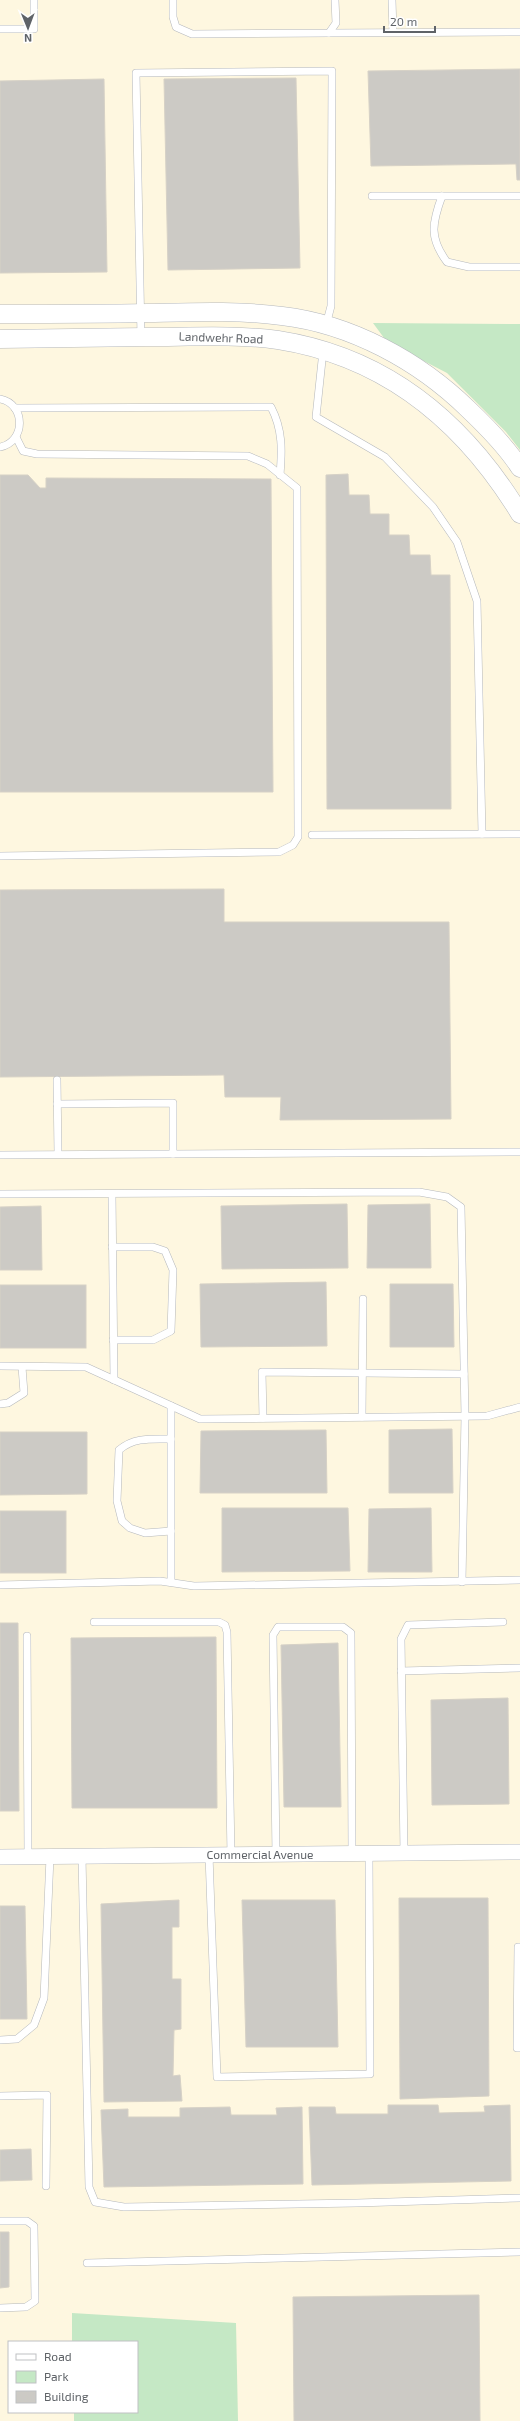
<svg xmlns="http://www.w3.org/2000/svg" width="520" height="2421" viewBox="0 0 520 2421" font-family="'Exo 2',sans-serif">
<rect width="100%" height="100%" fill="#f1efe8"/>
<path fill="#fef7e0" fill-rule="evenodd" d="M0,0H520V2421H0ZM9,2342H137V2412H9Z"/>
<g fill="#c5e8c5">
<path d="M373,323L520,324V450L506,432L447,373L387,342Z"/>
<path d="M72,2313L236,2323L238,2421H74V2412H137V2342H72Z"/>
</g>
<g fill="#cccac5" stroke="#d6d1c6">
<path d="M520,69V180H517L516,164L371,166L368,71Z"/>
<path d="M296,78L300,268L168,270L164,79Z"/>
<path d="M104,79L107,272L0,273V81Z"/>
<path d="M348,474L349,495H369L370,514H389V535H409L410,555H430L431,575H450L451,809H327L326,475Z"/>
<path d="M0,475H28L40,488H46V478L271,479L273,792H0Z"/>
<path d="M224,889V922H449L451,1119L280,1120L281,1097H225L224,1075L0,1077V890Z"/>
<path d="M347,1204L348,1268L222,1269L221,1206Z"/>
<path d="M430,1204L431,1268H367L368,1205Z"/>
<path d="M41,1206L42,1270H0V1207Z"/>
<path d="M326,1282L327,1346L201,1347L200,1284Z"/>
<path d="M390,1284H453L454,1347H390Z"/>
<rect x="0" y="1285" width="86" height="63"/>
<path d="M452,1429L453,1493H389V1430Z"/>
<path d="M326,1430L327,1493H200L201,1431Z"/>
<path d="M0,1432H87V1494L0,1495Z"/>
<path d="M222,1508H348L350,1571L222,1572Z"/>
<path d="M431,1508L432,1572H368L369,1509Z"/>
<rect x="0" y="1511" width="66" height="62"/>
<path d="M0,1623H18L19,1811H0Z"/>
<path d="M216,1637L217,1808H72L71,1638Z"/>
<path d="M338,1643L341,1807H284L281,1645Z"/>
<path d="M508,1698L509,1804L432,1805L431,1700Z"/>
<path d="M399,1898H488L489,2096L400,2099Z"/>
<path d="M179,1900V1927H172V1979H181V2029L174,2030L173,2076L180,2075L182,2101L104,2102L101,1904Z"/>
<path d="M242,1900H335L338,2047H246Z"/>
<path d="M0,1906H25L27,2019H0Z"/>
<path d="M388,2105H438L439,2113L485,2112L484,2106L510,2105L511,2181L312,2185L309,2107H335L336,2114H388Z"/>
<path d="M230,2107L231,2115H277L276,2108L302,2107L303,2184L104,2187L101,2110L128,2109V2117H180V2108Z"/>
<path d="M31,2149L32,2180L0,2181V2150Z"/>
<path d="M0,2232H9V2287L0,2288Z"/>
<path d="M479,2295L480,2421H294L293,2297Z"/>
</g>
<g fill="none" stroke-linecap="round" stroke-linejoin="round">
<g stroke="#b5b8bc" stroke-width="8">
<g id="service">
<path d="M173,0V17L176,27L192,34L329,33L336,23L335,0"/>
<path d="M392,0L393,32"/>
<path d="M0,29H34V0"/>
<path d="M329,33L520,32"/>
<path d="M372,196H520"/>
<path d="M442,196C432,223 429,238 447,262L469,267H520"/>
<path d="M141,337L136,73L332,71L331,306L326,325"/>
<path d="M323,351L316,417L385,457L433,507L457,542L477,601L482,834"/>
<path d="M0,399C26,404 26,442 0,447"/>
<path d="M15,408L271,407C283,430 282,451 280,475"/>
<path d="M312,835L520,834"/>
<path d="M0,856L279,852L293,845L298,837L297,488L267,464L248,456L37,454L23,451L16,437"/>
<path d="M57,1080L58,1154"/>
<path d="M57,1104L173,1103V1154"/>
<path d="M0,1155L520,1152"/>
<path d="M0,1194L419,1192L447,1197L461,1207L465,1416L462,1582"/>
<path d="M112,1194L114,1380"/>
<path d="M112,1247H153L165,1251L173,1270L171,1331L153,1340H113"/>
<path d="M0,1366L86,1367L200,1419L487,1416L520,1407"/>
<path d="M0,1404L8,1403L24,1393L22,1367"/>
<path d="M171,1406V1582"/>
<path d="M362,1417L363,1299"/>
<path d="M263,1418L262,1372L464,1374"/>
<path d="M171,1439C151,1439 134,1437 119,1450L117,1501L122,1521L130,1528L145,1533L171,1531"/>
<path d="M0,1585L160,1581L194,1586L520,1580"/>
<path d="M94,1622H219L225,1625L227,1632L231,1855"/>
<path d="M27,1636L28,1857"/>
<path d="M401,1671L520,1668"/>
<path d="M404,1853L401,1639L408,1625L503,1622"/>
<path d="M209,1855L217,2077L370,2074L369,1854"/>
<path d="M276,1855L273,1635L278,1627H343L351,1633L352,1854"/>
<path d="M82,1857L89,2187L95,2202L124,2207L357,2203L520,2198"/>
<path d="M520,1947H518L517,2048H520"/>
<path d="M0,2040L17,2039L34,2025L44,1998L50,1857"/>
<path d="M0,2096L47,2095L46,2186"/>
<path d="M0,2221H27L34,2226L35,2301L26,2307L0,2308"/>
<path d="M87,2263L520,2252"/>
</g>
</g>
<g stroke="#b5b8bc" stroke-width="16">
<path id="minor" d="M0,1857L520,1852"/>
</g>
<g stroke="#b5b8bc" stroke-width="19">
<g id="tertiary">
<path d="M0,314C49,314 99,314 148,313C193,312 237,310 282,316C351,324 419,361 468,409C487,427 506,446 520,468"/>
<path d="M0,339C48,338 97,338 145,337C189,337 234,334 278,340C387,357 464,422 520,514"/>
</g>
</g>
<use href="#service" stroke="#fff" stroke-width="7"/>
<use href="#minor" stroke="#fff" stroke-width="15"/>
<use href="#tertiary" stroke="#fff" stroke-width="18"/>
</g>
<g text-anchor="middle" stroke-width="3" stroke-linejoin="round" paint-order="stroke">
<g font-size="12" fill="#5f6368" stroke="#fff">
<text transform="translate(221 338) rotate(2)" y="4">Landwehr Road</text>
<text x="260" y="1859">Commercial Avenue</text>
</g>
</g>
<rect x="8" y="2341" width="130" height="72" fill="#ffffff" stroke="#bfc1c3"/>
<rect x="16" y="2354" width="20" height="6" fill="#ffffff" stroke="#bfc1c3"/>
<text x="44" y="2361" font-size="12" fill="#5f6368">Road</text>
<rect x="16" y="2371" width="20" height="12" fill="#c5e8c5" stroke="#bfc1c3"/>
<text x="44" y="2381" font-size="12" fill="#5f6368">Park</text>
<rect x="16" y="2391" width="20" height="12" fill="#cccac5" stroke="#bfc1c3"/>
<text x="44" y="2401" font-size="12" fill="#5f6368">Building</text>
<g transform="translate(28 28) rotate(179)" stroke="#ffffff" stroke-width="3" paint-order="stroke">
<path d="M0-3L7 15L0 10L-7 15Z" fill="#5f6368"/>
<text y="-6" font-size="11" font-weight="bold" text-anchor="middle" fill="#5f6368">N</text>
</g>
<path d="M384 26v6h51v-6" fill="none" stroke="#5f6368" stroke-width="2"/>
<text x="390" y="26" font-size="12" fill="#5f6368" stroke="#ffffff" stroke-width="3" paint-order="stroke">20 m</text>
</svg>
